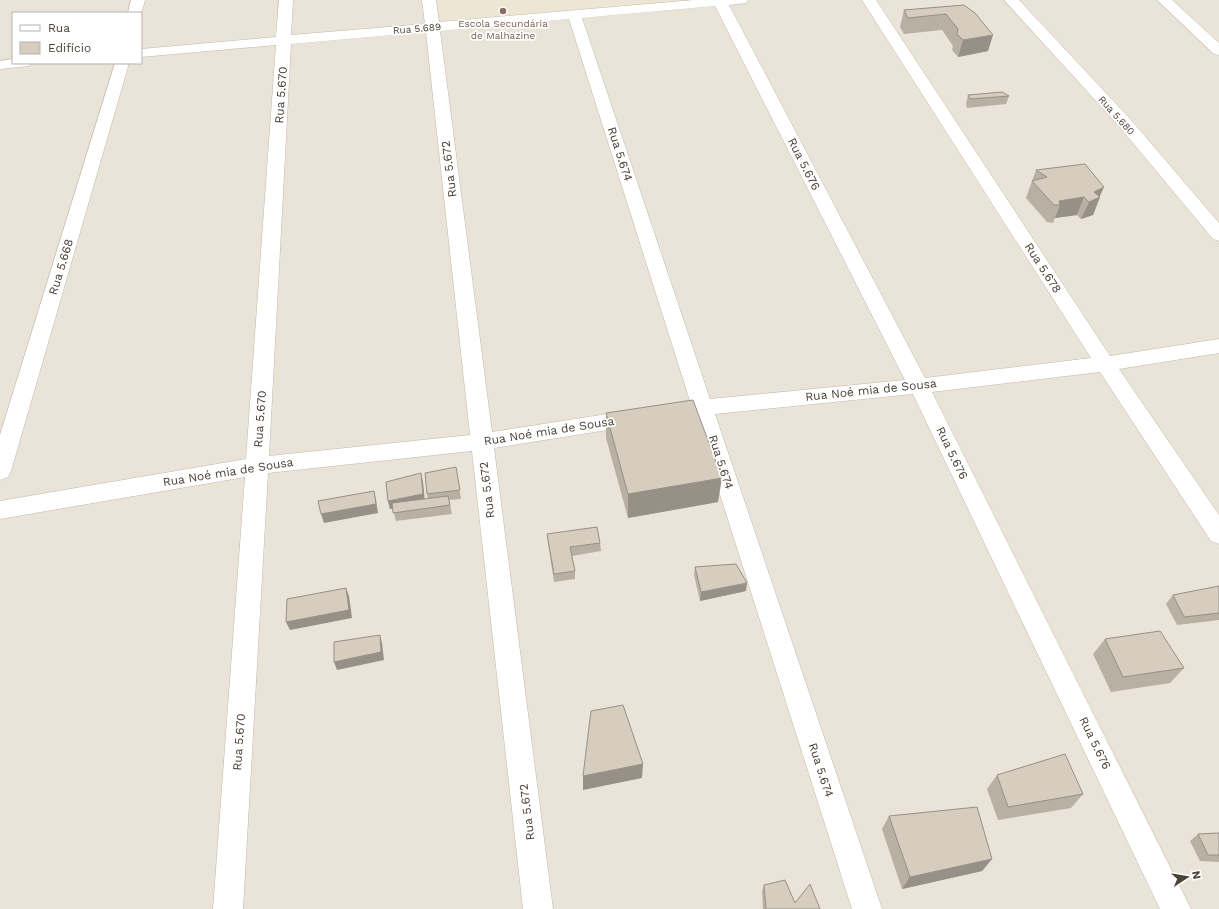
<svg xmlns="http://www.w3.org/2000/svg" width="1219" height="909" viewBox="0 0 1219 909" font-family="'Work Sans',sans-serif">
<rect width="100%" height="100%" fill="#f5f1ea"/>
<path fill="#e9e3d8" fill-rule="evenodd" d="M0,0H1219V909H0ZM13,13H141V63H13Z"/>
<path fill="#eee6d4" d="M437,0H697L439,22Z"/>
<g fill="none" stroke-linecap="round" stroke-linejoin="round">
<g stroke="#c1b9ac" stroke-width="1">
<g id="minor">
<path d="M131,0H145L141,14V13H128Z"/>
<path d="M279,0H293L291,35L425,24L422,0H436L439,22L694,0H748L746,3L729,5L925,378L1091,358L862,0H876L1110,356L1219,339V353L1119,369L1219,515V544L1211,541L1100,372L932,392L1191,909H1160L913,394L715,414L882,909H852L695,416L494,448L553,909H523L472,451L268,473L243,909H213L245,477L0,519V501L246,459L276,45L141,57V49L276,37ZM715,6L905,380L710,399L582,18ZM569,19L690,401L492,432L440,31ZM426,32L470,435L269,456L291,44Z"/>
<path d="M1004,0H1019L1131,120L1219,223V241L1213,239L1119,126Z"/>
<path d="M1157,0H1172L1219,43V55L1214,54Z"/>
<path d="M13,59V63H31L29,66L0,69V61Z"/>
<path d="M115,63H129L11,471L8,477L0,480V435Z"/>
</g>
</g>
<use href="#minor" fill="#fff" fill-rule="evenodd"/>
</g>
<g fill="#b9b0a4">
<path d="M964,5L988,51L958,57L952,50L953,46L942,30L904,34L900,27L904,10Z"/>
<path d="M968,95L1009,96L1006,104L967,108L966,104Z"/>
<path d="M1036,170L1100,197L1093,215L1081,219L1077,215L1055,218L1053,223L1047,222L1026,198Z"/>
<path d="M606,413L718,502L628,518L606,438Z"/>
<path d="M456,467L461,499L449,500L452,514L396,521L393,509H390L388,501L423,482L424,499H428L427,494Z"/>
<path d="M547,534L600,543L601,551L572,556L575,571V579L554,582L548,543Z"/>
<path d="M695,567L746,591L700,601L694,575Z"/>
<path d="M1219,586V620L1177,625L1166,604L1173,595Z"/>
<path d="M1105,639L1184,668L1170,683L1111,692L1093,654Z"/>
<path d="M997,775L1083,794L1071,808L998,820L987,789Z"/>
<path d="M889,816L992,859L982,871L902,889L882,829Z"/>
<path d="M1219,833V862L1200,861L1190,841L1198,834Z"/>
<path d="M764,885L795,903L820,909H763L762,891Z"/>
</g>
<g fill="#969086">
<path d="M993,35L988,51L958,57L963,40Z"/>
<path d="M1104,187L1099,198L1100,197L1093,215L1081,219L1094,192Z"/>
<path d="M1084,197L1077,215L1055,218L1060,205L1059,201Z"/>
<path d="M421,473L423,482L425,503L390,509L388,501Z"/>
<path d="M722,478L718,502L628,518V494Z"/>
<path d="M374,491L376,500L378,513L324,523L321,514Z"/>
<path d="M747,583L746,591L700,601L701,592Z"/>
<path d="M346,588L349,596L352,618L290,630L286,622Z"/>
<path d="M380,635L382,643L384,660L337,670L334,662Z"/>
<path d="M643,764L642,778L583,790V776Z"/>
<path d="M992,859L982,871L902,889L910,877Z"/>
</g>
<g fill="#d7cdbf" stroke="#969086">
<path d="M964,5L975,13L993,35L963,40L957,34L958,29L946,14L908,18L904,10Z"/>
<path d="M1002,92L1009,96L970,99L968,95Z"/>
<path d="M1085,164L1104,187L1094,192L1100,197L1089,202L1084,197L1059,201L1060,205H1054L1032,181L1047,177L1036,170Z"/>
<path d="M693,400L722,478L628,494L606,413Z"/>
<path d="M456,467L460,490L427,494L425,473Z"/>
<path d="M421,473L423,494L388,501L386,482Z"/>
<path d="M374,491L376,504L321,514L318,501Z"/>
<path d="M448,496L450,505L393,513L392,503Z"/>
<path d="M597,527L600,543L570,547L575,571L554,574L547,534Z"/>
<path d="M736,564L747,583L701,592L695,567Z"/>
<path d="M1219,586V613L1184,617L1173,595Z"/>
<path d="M346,588L349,610L286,622L287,599Z"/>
<path d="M1160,631L1184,668L1123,677L1105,639Z"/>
<path d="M380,635L381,652L334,662V642Z"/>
<path d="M623,705L643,764L583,776L591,711Z"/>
<path d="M1065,754L1083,794L1008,807L997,775Z"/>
<path d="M977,807L992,859L910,877L889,816Z"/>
<path d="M1219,833V855H1208L1198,834Z"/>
<path d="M785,880L795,903L810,884L820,909H766L764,885Z"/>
</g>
<circle fill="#8d6e63" stroke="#fff" stroke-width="1.5" cx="503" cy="11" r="4"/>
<g text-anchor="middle" stroke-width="3.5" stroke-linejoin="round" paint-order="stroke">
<g font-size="10" fill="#785e54" stroke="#fff">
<text x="503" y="27">Escola Secundária<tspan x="503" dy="12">de Malhazine</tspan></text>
</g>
<g font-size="10" fill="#4a4238" stroke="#fff">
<text transform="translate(417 28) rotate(-5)" y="4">Rua 5.689</text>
<text transform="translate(1117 115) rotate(48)" y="4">Rua 5.680</text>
</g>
<g font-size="12" fill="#4a4238" stroke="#fff">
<text transform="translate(281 95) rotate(-86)" y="4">Rua 5.670</text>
<text transform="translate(620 154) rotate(72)" y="4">Rua 5.674</text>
<text transform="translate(804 164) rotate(63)" y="4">Rua 5.676</text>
<text transform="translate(449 169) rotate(-97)" y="4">Rua 5.672</text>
<text transform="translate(61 267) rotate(-73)" y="4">Rua 5.668</text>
<text transform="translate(1043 268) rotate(57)" y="4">Rua 5.678</text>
<text transform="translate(871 390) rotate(-6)" y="4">Rua Noé mia de Sousa</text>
<text transform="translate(260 419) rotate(-86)" y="4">Rua 5.670</text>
<text transform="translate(549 431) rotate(-9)" y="4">Rua Noé mia de Sousa</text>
<text transform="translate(952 453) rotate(64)" y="4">Rua 5.676</text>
<text transform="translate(721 462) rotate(72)" y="4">Rua 5.674</text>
<text transform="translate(228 472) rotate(-9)" y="4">Rua Noé mia de Sousa</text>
<text transform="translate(487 490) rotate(-97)" y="4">Rua 5.672</text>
<text transform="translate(239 742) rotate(-86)" y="4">Rua 5.670</text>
<text transform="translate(1095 743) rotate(64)" y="4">Rua 5.676</text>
<text transform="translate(821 770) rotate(72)" y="4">Rua 5.674</text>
<text transform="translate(527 812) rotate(-97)" y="4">Rua 5.672</text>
</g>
</g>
<rect x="12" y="12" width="130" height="52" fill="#ffffff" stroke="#b7b3af"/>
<rect x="20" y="25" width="20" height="6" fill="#ffffff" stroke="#b7b3af"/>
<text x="48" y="32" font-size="12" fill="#4a4238">Rua</text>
<rect x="20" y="42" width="20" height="12" fill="#d7cdbf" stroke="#b7b3af"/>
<text x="48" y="52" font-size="12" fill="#4a4238">Edifício</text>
<g transform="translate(1187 877) rotate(78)" stroke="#ffffff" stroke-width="3" paint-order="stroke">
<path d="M0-3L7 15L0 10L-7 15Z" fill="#4a4238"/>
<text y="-6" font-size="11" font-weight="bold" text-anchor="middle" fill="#4a4238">N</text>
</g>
</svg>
